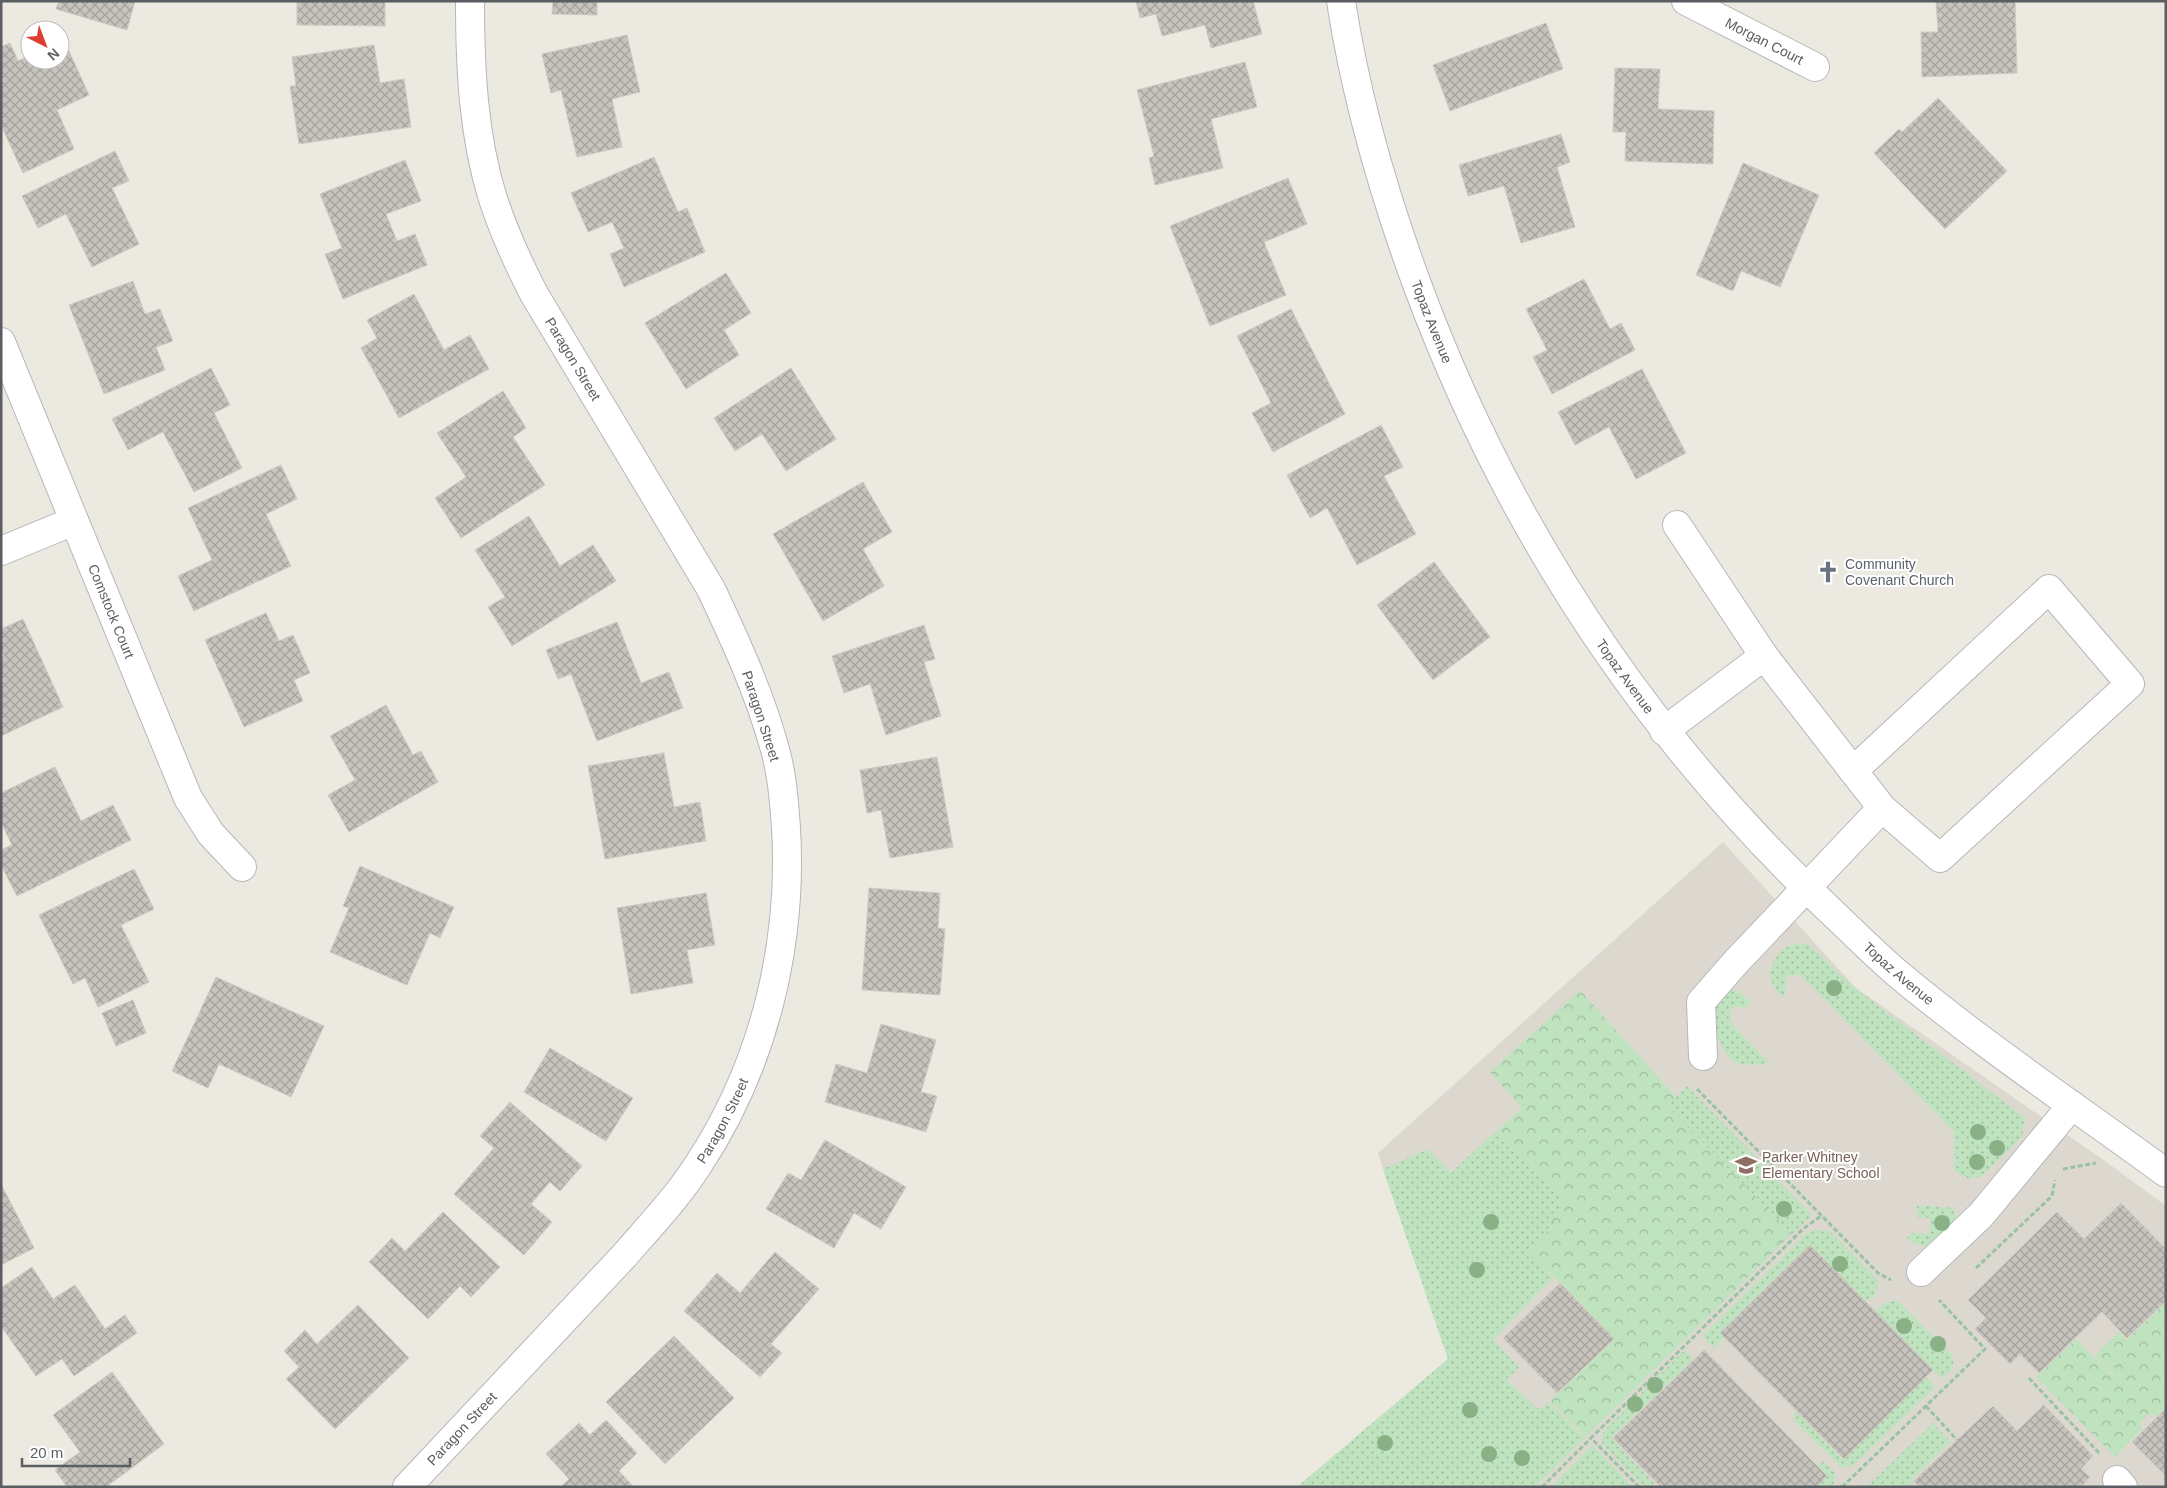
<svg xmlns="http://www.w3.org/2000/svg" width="2167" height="1488" viewBox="0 0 2167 1488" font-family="Helvetica,sans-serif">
<defs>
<pattern id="grass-dots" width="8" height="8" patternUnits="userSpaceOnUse" patternTransform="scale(1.25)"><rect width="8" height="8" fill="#bfe3be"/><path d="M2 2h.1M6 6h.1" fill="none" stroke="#9ebb9e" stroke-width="1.8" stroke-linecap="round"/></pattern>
<pattern id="forest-crowns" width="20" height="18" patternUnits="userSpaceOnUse" patternTransform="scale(1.25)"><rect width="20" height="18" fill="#bfe3be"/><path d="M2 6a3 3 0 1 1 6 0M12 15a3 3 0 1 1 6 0" fill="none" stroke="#9ebb9e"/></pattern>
<pattern id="building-cross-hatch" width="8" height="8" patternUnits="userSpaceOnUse" patternTransform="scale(1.25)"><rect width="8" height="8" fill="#c7c4be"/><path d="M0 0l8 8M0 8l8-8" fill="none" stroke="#a5a29e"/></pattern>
</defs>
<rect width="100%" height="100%" fill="#ece9e1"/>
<path fill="#dcd8cf" d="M1723,842L1856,988L2105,1161L2166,1206V1487H1297L1448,1359L1378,1153Z"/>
<g fill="url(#grass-dots)">
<path d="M1807,943L1855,988L2025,1118L2022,1137L1982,1176L1969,1179L1954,1171V1132L1801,975L1787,976L1784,996H1782C1764,981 1768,960 1787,947C1792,944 1801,944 1807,943Z"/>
<path d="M1732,990L1739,991L1751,1003L1745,1008L1735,1006L1730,1011L1731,1023L1769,1063C1760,1064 1747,1067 1738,1063C1715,1055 1703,995 1732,990Z"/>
<path d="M1687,1086L1812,1215L1792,1234L1667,1106Z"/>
<path d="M1494,1133L1562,1198C1561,1222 1543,1236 1528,1253L1553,1278L1493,1340L1519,1367L1506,1380L1537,1408L1542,1409L1548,1402L1585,1438L1535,1487H1297L1448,1359L1383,1169L1428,1149L1451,1173Z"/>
<path d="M1917,1205L1953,1208L1955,1212L1956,1223L1929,1246L1917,1245L1907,1238L1912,1233L1929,1234L1930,1218H1918Z"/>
<path d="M1814,1230L1830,1231L1879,1281L1874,1298L1865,1301L1810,1245L1720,1333L1725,1337L1714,1348L1702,1336L1807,1233Z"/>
<path d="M1898,1301L1953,1356V1368L1942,1379L1875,1311L1886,1302Z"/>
<path d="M1685,1350L1694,1359L1611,1438L1655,1484L1653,1487H1645L1602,1444L1603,1432Z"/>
<path d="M1926,1377L1935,1387L1852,1467H1841L1793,1420L1796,1411L1843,1460Z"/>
<path d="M1933,1423L1951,1442L1911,1480L1913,1482L1909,1487H1867Z"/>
<path d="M1592,1445L1633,1487H1551Z"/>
<path d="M1824,1461L1835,1473L1833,1487H1816L1827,1476L1817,1466Z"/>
</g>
<g fill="url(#forest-crowns)">
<path d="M1580,990L1676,1097L1667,1106L1792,1234L1586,1437L1550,1401L1615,1339L1560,1282L1527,1253L1555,1224L1549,1217L1562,1206V1198L1494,1133L1522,1108L1490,1072Z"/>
<path d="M2166,1302V1407L2155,1417L2150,1413L2139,1424L2142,1429L2115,1457L2036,1377L2076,1339L2128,1390L2095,1355L2119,1332L2127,1340Z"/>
</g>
<g fill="url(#building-cross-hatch)" stroke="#d0cbc0">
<path d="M59,1H135L127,30L56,9Z"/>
<path d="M297,1H385V26L297,25Z"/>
<path d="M553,1H597V15L552,14Z"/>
<path d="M1136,1H1253L1262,34L1211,48L1205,25L1162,36L1156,14L1140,18Z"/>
<path d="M1936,1H2015L2017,73L1922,77L1921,32H1938Z"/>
<path d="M1546,23L1563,69L1450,111L1433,65Z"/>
<path d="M627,35L640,92L612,99L622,147L577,157L561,90L551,93L542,54Z"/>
<path d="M64,40L89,95L57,110L74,149L23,173L1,125V47L10,43L18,61L30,55V60H60V42Z"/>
<path d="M374,45L380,83L404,79L411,127L299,144L290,86H296L292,57Z"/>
<path d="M1245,62L1257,107L1211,119L1223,168L1155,185L1149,158L1154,156L1137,90Z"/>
<path d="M1615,68L1660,69L1658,109L1714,111L1713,164L1625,161L1626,132H1613Z"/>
<path d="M1938,98L2007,171L1945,229L1874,153L1899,129L1902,132Z"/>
<path d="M1561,134L1570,162L1557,167L1575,227L1521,243L1504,186L1468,196L1459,165Z"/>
<path d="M115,151L129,181L112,188L139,244L92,267L66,214L38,228L22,196Z"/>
<path d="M654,157L678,212L687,208L705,252L624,287L610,254L624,248L612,222L588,232L571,193Z"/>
<path d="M405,160L421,201L386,214L397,241L415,234L427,265L343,299L325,254L342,248L320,194Z"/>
<path d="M1743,163L1819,195L1780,287L1741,271L1733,291L1696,275Z"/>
<path d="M1288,178L1307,224L1264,242L1286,295L1210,326L1170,226Z"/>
<path d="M726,273L751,313L724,330L739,355L686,389L645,323Z"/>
<path d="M1584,279L1610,329L1621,323L1635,350L1552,394L1533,357L1547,350L1526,309Z"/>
<path d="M133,281L145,314L160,309L173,341L156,347L165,370L104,394L69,305Z"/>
<path d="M414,294L444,350L470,335L489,369L399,418L361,348L377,338L367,320Z"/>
<path d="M1291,309L1345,414L1273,452L1252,413L1271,403L1237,336Z"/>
<path d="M211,368L230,405L214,413L242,468L194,492L163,432L128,450L112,419Z"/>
<path d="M791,368L836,439L786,471L762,434L735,451L714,418Z"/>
<path d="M1642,369L1686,453L1636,479L1609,427L1575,445L1558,412Z"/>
<path d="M503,391L526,428L513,437L545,485L461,538L435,498L466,477L437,433Z"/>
<path d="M1381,425L1403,467L1384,476L1416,534L1357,565L1327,508L1310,518L1287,475Z"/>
<path d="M281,465L297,499L266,514L291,566L194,611L178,576L212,560L188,508Z"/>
<path d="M863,482L892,532L863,549L884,586L823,621L773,534Z"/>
<path d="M529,516L560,566L593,545L616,581L512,646L488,607L505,597L475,550Z"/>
<path d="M1434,562L1490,637L1433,680L1377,605Z"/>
<path d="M266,613L279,641L293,635L310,673L294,680L303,701L244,727L205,640Z"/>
<path d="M23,619L63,707L1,736V657L4,656L1,650V629Z"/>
<path d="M617,622L641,683L669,672L683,708L597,741L571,674L558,679L546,650Z"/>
<path d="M924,625L935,659L924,662L941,716L886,735L870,684L844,693L832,656Z"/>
<path d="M386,705L413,755L421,751L438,782L349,832L328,795L355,780L330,736Z"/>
<path d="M664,753L674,807L700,802L706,841L605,859L588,766Z"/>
<path d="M937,757L953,847L890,858L881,810L867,813L860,770Z"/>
<path d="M55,767L81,821L113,805L131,840L17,896L1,865V850L12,845L1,822V793Z"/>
<path d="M360,866L454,907L440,938L430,933L407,985L330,952L349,908L343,906Z"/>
<path d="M134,869L154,909L121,925L149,982L98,1007L85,978L73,984L39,915Z"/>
<path d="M869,888L940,893L938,928L945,929L940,995L862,990Z"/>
<path d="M706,893L715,945L687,950L693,983L631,994L617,908Z"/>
<path d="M216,977L324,1026L291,1097L219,1064L208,1088L172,1071Z"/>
<path d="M133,1000L146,1033L116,1046L102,1013Z"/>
<path d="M881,1024L936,1040L921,1092L937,1096L926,1132L825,1102L836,1064L867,1073Z"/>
<path d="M550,1048L633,1098L606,1141L524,1092Z"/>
<path d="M510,1102L582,1166L560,1191L550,1182L531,1204L552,1222L524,1255L454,1194L494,1148L480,1136Z"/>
<path d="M825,1140L906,1187L881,1229L854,1213L834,1248L766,1209L788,1173L801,1180Z"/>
<path d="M1,1184L34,1248L1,1265Z"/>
<path d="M2121,1203L2166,1249V1301L2127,1338L2102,1312L2039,1373L2020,1354L2010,1364L1975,1329L1986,1318L1968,1300L2057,1212L2084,1239Z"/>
<path d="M443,1212L500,1267L471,1297L460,1286L428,1319L369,1262L392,1238L405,1251Z"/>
<path d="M1810,1245L1933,1370L1844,1459L1720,1333Z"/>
<path d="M775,1252L819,1289L771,1344L782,1353L760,1377L684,1311L717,1273L740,1293Z"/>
<path d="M32,1267L53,1299L75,1285L105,1329L125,1315L137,1333L74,1376L62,1359L36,1376L1,1326V1288Z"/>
<path d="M1560,1283L1614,1339L1557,1393L1503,1338Z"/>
<path d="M358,1305L409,1358L335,1429L286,1379L299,1367L284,1351L305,1330L317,1344Z"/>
<path d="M674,1336L734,1398L665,1464L606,1402Z"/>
<path d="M1704,1350L1827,1476L1816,1487H1661L1613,1438Z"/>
<path d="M112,1372L164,1444L106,1487H67L55,1470L80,1452L53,1415Z"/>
<path d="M2044,1405L2093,1456L2081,1469L2090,1477L2081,1487H1919L1914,1481L1993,1406L2017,1431Z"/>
<path d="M2166,1408V1476L2132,1442Z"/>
<path d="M606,1420L637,1453L619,1471L634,1487H561L569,1479L546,1454L579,1423L590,1435Z"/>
</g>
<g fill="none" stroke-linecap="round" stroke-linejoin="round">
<g stroke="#b4b7bb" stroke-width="30">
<g id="minor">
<path id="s1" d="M1341,1C1356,99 1384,195 1418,287C1509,531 1648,741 1838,918C1858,937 1877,956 1898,974C1983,1045 2076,1107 2166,1173"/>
<path id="s2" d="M1686,1L1815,67"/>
<path id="s3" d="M1,342L188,798L211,834L242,867"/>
<path d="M1677,525L1764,656"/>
<path d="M1,551L74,521"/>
<path d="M1664,731L1764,656L1882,808L1735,963L1701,1002L1703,1056"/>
<path d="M1853,771L2049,589L2130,684L1940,858L1882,808"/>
<path d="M1921,1272L1981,1215L2072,1105"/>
<path d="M2117,1480L2123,1487"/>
<path id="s4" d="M407,1487L624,1256C649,1227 677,1198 698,1165C763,1067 793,946 786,828C784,801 782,772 774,746C759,692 735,640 711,589L534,294C518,263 504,232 493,199C473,135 470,67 470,1"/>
</g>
</g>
<g stroke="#98c3a3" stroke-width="3" stroke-dasharray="5 2.5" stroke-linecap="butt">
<path d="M1697,1089L1878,1273L1891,1280"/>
<path d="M2063,1169L2096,1163"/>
<path d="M1976,1268L2052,1196L2055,1180"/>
<path d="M2029,1378L2100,1454"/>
<path d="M1926,1406L1957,1440"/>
<path d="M1542,1487L1591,1438"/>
<path d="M1639,1487L1591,1438L1803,1229L1821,1216"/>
<path d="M1842,1487L1985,1349L1939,1300"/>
</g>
<use href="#minor" stroke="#fff" stroke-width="28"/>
</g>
<g fill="#8ab086">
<circle cx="1834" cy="988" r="8"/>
<circle cx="1978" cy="1132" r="8"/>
<circle cx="1997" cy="1148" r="8"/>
<circle cx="1977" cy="1162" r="8"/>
<circle cx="1784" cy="1209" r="8"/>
<circle cx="1491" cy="1222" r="8"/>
<circle cx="1942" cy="1223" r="8"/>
<circle cx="1840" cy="1264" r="8"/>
<circle cx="1477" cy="1270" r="8"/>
<circle cx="1904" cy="1326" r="8"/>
<circle cx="1938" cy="1344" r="8"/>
<circle cx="1655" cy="1385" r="8"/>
<circle cx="1635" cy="1404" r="8"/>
<circle cx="1470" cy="1410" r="8"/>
<circle cx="1385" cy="1443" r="8"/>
<circle cx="1489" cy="1454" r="8"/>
<circle cx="1522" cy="1458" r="8"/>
</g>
<defs>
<g id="church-bare" transform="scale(1.725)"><path d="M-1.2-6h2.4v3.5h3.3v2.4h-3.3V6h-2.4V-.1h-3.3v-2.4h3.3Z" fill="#6b7280" stroke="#fff" stroke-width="2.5" paint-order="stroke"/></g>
<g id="school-bare" transform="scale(1.725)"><path d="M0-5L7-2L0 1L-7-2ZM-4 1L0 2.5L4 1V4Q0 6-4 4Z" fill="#8d6e63" stroke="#fff" stroke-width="2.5" paint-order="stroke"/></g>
</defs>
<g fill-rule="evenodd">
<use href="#church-bare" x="1828" y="572"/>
<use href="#school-bare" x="1746" y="1165"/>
</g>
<g text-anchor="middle" stroke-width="4" stroke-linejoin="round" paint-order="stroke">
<g font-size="14" fill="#5a5d61" stroke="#fff">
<text dy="5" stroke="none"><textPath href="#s2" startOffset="88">Morgan Court</textPath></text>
<text dy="5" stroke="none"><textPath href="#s1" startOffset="334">Topaz Avenue</textPath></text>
<text transform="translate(573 359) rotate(59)" y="5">Paragon Street</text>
<text dy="5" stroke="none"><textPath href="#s3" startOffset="291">Comstock Court</textPath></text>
<text dy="5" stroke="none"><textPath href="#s1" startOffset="739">Topaz Avenue</textPath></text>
<text transform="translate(761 716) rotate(72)" y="5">Paragon Street</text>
<text dy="5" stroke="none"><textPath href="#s1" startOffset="1144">Topaz Avenue</textPath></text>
<text dy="5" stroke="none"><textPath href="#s4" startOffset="485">Paragon Street</textPath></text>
<text dy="5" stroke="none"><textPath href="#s4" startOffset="80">Paragon Street</textPath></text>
</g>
<g font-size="14" fill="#5b616d" stroke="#fff" text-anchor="start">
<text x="1845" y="569">Community<tspan x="1845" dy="16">Covenant Church</tspan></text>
</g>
<g font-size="14" fill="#785e54" stroke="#fff" text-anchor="start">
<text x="1762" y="1162">Parker Whitney<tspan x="1762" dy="16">Elementary School</tspan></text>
</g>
</g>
<rect width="2167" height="1488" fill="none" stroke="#5a5d61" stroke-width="5"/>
<g transform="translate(45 45) rotate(138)"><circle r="24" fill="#ffffff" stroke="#bdbec0"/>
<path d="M0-4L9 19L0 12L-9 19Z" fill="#df3e33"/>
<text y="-8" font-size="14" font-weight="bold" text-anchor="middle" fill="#5a5d61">N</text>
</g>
<path d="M22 1458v8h108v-8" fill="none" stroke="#5a5d61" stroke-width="2.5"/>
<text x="30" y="1458" font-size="15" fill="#5a5d61" stroke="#ffffff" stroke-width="4" paint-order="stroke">20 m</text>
</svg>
